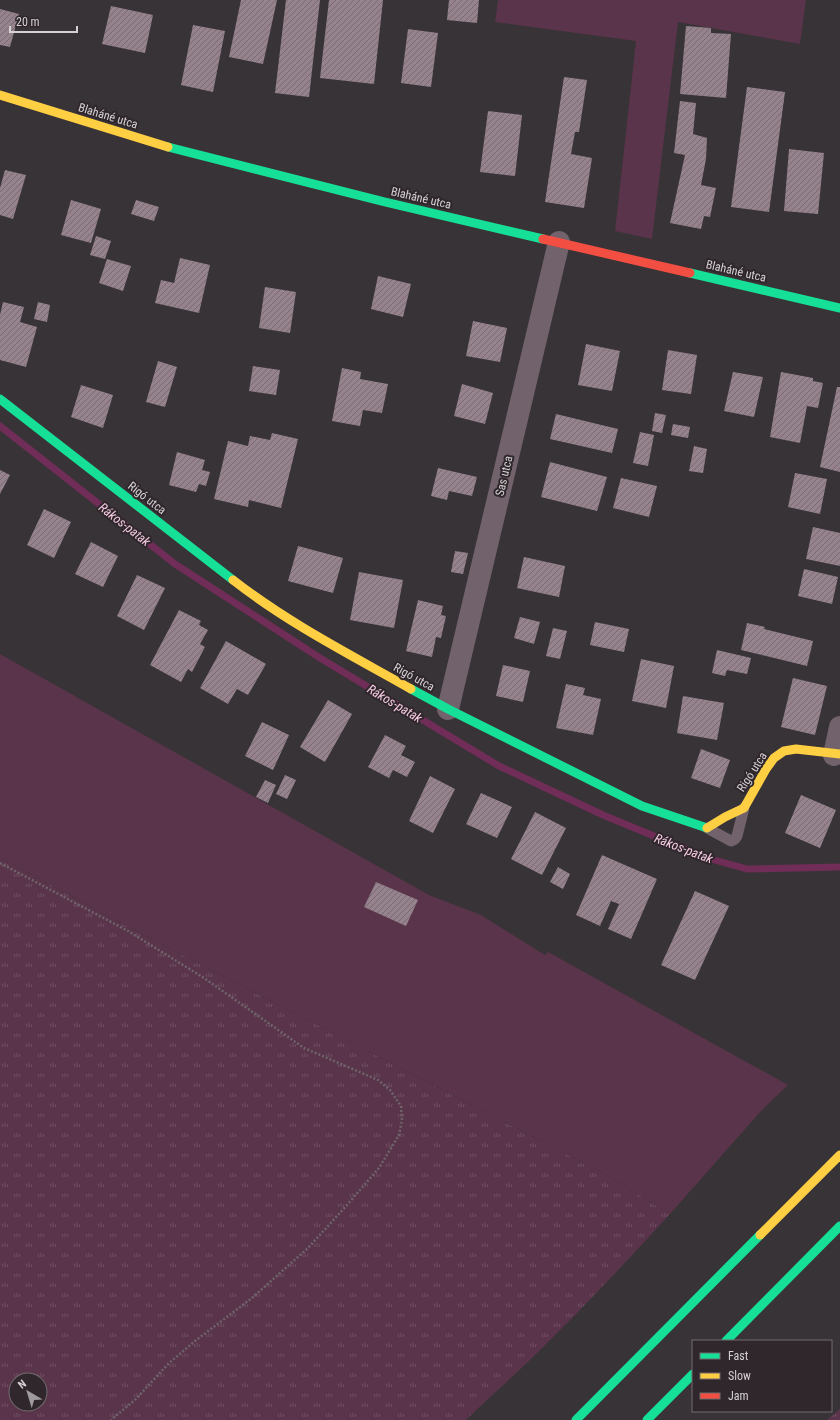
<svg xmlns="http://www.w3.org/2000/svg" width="840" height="1420" viewBox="0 0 840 1420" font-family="'Roboto Condensed',sans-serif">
<defs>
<pattern id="grass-tufts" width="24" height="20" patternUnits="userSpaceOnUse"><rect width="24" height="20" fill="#59344a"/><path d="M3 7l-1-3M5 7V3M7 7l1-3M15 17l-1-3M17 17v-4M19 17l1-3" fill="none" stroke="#705063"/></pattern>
<pattern id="building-hatch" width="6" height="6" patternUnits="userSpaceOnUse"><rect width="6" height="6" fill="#95828d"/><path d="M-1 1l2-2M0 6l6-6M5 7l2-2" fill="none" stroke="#776b72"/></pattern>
</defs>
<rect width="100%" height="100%" fill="#383336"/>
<g fill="url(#grass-tufts)" fill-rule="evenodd">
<path d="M0,857L100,912L607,1175L670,1214C627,1261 583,1308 537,1353C514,1376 489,1397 466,1420H0ZM16,1380H40V1404H16Z"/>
<path d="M840,1409V1420H827Z"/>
</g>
<g fill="#59344a">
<path d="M498,0H806L800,44L678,22L652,239L615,231L636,41L495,22Z"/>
<path d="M0,654L429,895L481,915L545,955L548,952L788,1085L761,1111L670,1214L607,1175L100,912L0,857Z"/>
</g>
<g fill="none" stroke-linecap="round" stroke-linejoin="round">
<path stroke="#6f2d57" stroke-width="7" d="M0,426L175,564L320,658L499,766L603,815L707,858L747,869L840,867"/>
</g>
<g fill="url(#building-hatch)">
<path d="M241,0H277L263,64L229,57Z"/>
<path d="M286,0H320L309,97L275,93Z"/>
<path d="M329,0H383L374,84L320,78Z"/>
<path d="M449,0H479L477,23L447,20Z"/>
<path d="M111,6L153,15L145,53L102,44Z"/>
<path d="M0,9L19,14L10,47L0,45Z"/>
<path d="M193,25L225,31L213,92L181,85Z"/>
<path d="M686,26L711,28V33L731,34L726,98L680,94Z"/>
<path d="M408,29L438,33L431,87L401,83Z"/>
<path d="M564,77L587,80L579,132H575L571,154L592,158L584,208L545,202Z"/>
<path d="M747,87L785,92L769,212L731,207Z"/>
<path d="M680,101L696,103L693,134L707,138L706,159L701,185L716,188L710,217L704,216L701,229L670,223L685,155L674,153Z"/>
<path d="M488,111L522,115L515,176L480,172Z"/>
<path d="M789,149L824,153L818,214L784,211Z"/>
<path d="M5,170L26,175L13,219L0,215V188Z"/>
<path d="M71,200L101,209L91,243L61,235Z"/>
<path d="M136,200L159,207L154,221L131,214Z"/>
<path d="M96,236L111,241L105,259L90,255Z"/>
<path d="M180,258L210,265L199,313L155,303L161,280L174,283Z"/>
<path d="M107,259L131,266L123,291L99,283Z"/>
<path d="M378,276L411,284L403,317L371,309Z"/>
<path d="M265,287L296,292L290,333L259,328Z"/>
<path d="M3,302L24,307L20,322L37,327L26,367L0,360V315Z"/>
<path d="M38,302L50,305L47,322L34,319Z"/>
<path d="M473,321L507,328L500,362L466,356Z"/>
<path d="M586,344L620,351L612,391L578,385Z"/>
<path d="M668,350L697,355L691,394L662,390Z"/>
<path d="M158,361L177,367L165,407L146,402Z"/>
<path d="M253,366L280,370L276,395L249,391Z"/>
<path d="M342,368L361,372L360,379L388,384L382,413L363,410L360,426L332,421Z"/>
<path d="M733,372L763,377L754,417L724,411Z"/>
<path d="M781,372L813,378V381L823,383L818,408L807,406L800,443L770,437Z"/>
<path d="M462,384L493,393L485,424L454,416Z"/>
<path d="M81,385L113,395L103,428L71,417Z"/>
<path d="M837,387H840V472L820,467Z"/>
<path d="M655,413L666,415L662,433L652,431Z"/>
<path d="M556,414L618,429L612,453L550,439Z"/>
<path d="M673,424L690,427L688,438L671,435Z"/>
<path d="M640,432L654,435L648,466L633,463Z"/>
<path d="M272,433L298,439L281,508L249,500L248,507L214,499L228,441L248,446L250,436L270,440Z"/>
<path d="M694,446L707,449L703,473L689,471Z"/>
<path d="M177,452L205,460L202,470L210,472L206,486L199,484L196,492L169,485Z"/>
<path d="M550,462L607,477L597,511L541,497Z"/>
<path d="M438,468L477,477L472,496L449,491L447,500L431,496Z"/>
<path d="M0,470L10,475L0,494Z"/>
<path d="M795,473L827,479L820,514L788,507Z"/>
<path d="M621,478L657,486L649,517L613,508Z"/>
<path d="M44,509L71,522L54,558L27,545Z"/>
<path d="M813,527L840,533V566L806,559Z"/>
<path d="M91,542L118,556L103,587L75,574Z"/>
<path d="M298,546L343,558L333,593L288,581Z"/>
<path d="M455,551L468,553L463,574L451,572Z"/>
<path d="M524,557L565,566L559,597L517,588Z"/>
<path d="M804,569L838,577L832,604L798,596Z"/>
<path d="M359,572L403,580L394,628L350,620Z"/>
<path d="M137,575L165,588L144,630L117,616Z"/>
<path d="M418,600L443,606L441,615L446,616L441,638L436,637L432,657L406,651Z"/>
<path d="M179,610L201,621L199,625L208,630L200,644L205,647L192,672L188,669L181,682L150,665Z"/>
<path d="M520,617L540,622L534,644L514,638Z"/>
<path d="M595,622L629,629L624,652L590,645Z"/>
<path d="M747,623L765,627L764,629L813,641L807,666L741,650Z"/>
<path d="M553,628L567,631L560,659L546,656Z"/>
<path d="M226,641L266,664L248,695L237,689L228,704L200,688Z"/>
<path d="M717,650L751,658L747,674L727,670L725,676L712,673Z"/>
<path d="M641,659L674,666L666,708L632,701Z"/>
<path d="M503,665L530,671L523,702L496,696Z"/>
<path d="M793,678L827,686L815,735L781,727Z"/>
<path d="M566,684L585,688L583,695L601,699L593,735L556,728Z"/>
<path d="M683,696L724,703L717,740L677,733Z"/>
<path d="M328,700L352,714L325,762L300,747Z"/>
<path d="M262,722L289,735L273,770L245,756Z"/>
<path d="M385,735L406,746L401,755L415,762L407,777L393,770L389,778L368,767Z"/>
<path d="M701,749L730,760L720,788L691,778Z"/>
<path d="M285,775L296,780L287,799L276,794Z"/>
<path d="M430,776L455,789L433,833L409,821Z"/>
<path d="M265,780L276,785L268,803L256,797Z"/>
<path d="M481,793L512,807L497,838L466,824Z"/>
<path d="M801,795L836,810L820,848L785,833Z"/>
<path d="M535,812L566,828L542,875L511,859Z"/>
<path d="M602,855L657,879L631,939L608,929L619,904L611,901L600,926L576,915Z"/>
<path d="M558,867L570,874L563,889L550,882Z"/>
<path d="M376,882L418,900L406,926L364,907Z"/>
<path d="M695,891L729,906L695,980L661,965Z"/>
</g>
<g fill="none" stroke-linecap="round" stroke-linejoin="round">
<path stroke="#6e646a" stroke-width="2.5" stroke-dasharray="2 2" stroke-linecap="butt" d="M0,863L128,931L204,978L304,1048L378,1080L390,1090L401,1106L402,1120L399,1135L379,1168L347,1205L308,1248L252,1298L195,1341L168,1364L136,1399L111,1420"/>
<path stroke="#71626b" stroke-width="11" d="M707,828L731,841L735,839L737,836L744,808"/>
<g stroke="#71626b" stroke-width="22">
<path d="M448,709L559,242"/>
<path d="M834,755L840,727"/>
</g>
<g stroke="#16e098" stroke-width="9">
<path d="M168,147L385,202L543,239"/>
<path d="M690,273L840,308"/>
<path d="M0,399L233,580"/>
<path d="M411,689L448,709L642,806L707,828"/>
<path d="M726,1341L840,1226"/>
<path d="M576,1420L760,1235"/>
<path d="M647,1420L693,1374"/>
</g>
<g stroke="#ffcf43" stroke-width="9">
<path d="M0,95L168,147"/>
<path d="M233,580C288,623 351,655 411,689"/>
<path d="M707,828L725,817L744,808L766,769L774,758L784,751L796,749L840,754"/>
<path d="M760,1235L840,1155"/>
</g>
<path stroke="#f24e42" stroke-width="9" d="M543,239L690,273"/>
</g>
<g text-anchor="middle" stroke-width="4" stroke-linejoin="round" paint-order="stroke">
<g font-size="12" fill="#d6d1d4" stroke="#2f272c">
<text transform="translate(108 116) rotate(17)" y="4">Blaháné utca</text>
<text transform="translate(421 198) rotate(13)" y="4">Blaháné utca</text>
<text transform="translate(736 271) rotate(13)" y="4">Blaháné utca</text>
<text transform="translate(504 476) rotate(-77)" y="4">Sas utca</text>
<text transform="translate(147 498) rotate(38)" y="4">Rigó utca</text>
<text transform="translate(414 677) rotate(29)" y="4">Rigó utca</text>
<text transform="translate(752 772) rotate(-57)" y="4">Rigó utca</text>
</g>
<g font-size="13" font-style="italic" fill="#f4c9e1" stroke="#2f272c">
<text transform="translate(125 524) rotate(38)" y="5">Rákos-patak</text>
<text transform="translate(395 703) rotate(31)" y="5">Rákos-patak</text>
<text transform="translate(684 848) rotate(21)" y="5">Rákos-patak</text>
</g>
</g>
<rect x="692" y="1340" width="140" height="72" fill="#2f272c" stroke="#726b6f"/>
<rect x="700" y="1353" width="20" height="6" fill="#16e098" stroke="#726b6f"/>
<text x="728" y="1360" font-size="12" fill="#d6d1d4">Fast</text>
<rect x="700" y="1373" width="20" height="6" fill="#ffcf43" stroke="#726b6f"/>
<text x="728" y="1380" font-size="12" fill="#d6d1d4">Slow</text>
<rect x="700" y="1393" width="20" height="6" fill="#f24e42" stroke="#726b6f"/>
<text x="728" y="1400" font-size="12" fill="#d6d1d4">Jam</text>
<g transform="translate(28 1392) rotate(322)"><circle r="19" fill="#2f272c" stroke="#726b6f"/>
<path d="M0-3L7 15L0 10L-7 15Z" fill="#9f9a9d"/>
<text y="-6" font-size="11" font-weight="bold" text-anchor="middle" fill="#d6d1d4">N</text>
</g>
<path d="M10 26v6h67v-6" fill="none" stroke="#d6d1d4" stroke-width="2"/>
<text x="16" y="26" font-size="12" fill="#d6d1d4" stroke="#2f272c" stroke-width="3" paint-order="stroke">20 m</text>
</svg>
